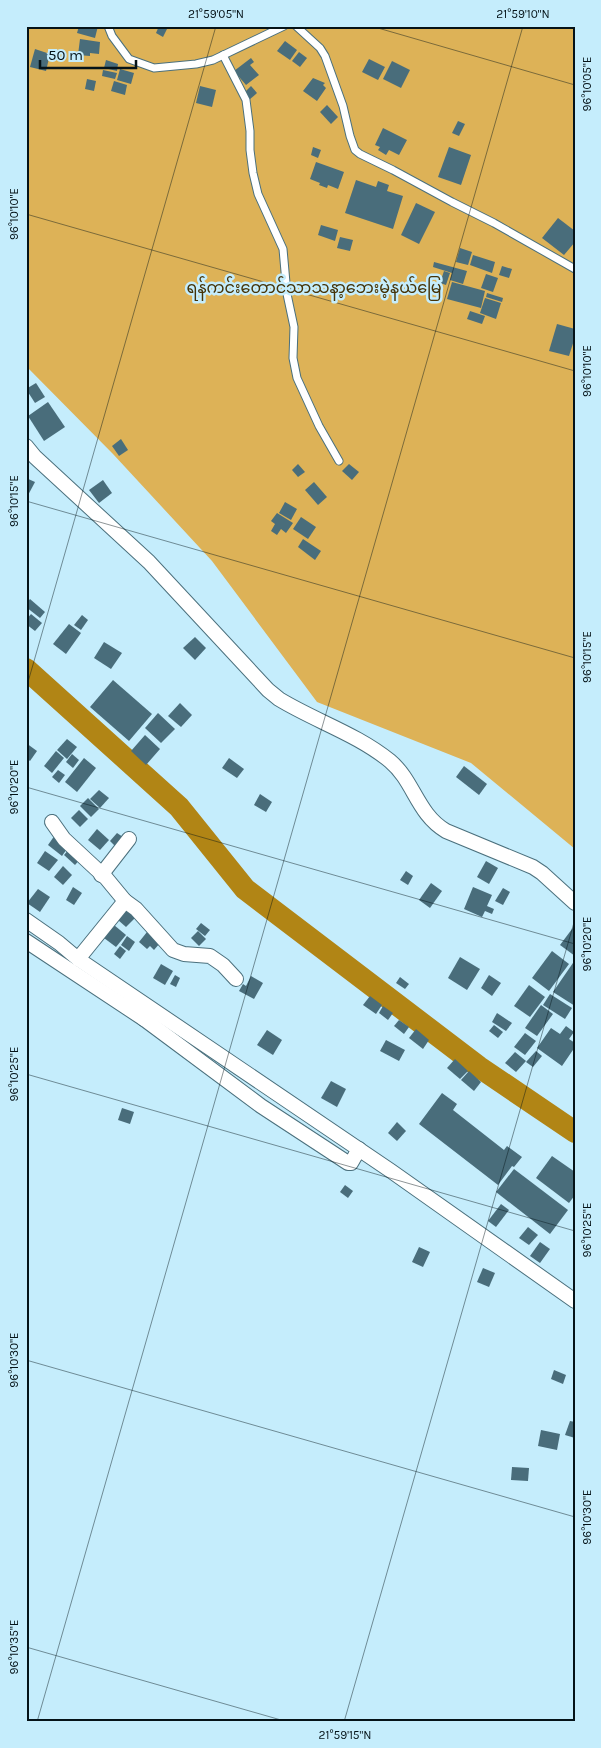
<svg xmlns="http://www.w3.org/2000/svg" width="601" height="1748" viewBox="0 0 601 1748" font-family="Karla,'Noto Sans Myanmar',sans-serif">
<rect width="100%" height="100%" fill="#c5edfc"/>
<path fill="#ddb257" d="M26,26H575V849L471,763L317,702L212,561L113,454L26,366Z"/>
<g fill="none" stroke-linecap="round" stroke-linejoin="round">
<path stroke="#b18515" stroke-width="22" d="M26,669L179,807L245,889L479,1067L575,1132"/>
</g>
<g fill="#496d7b">
<path d="M79,26H98L95,38L77,33Z"/>
<path d="M159,26L167,29L163,37L156,33Z"/>
<path d="M80,39L100,42L99,54L90,53V56L78,55Z"/>
<path d="M285,41L297,50L290,60L277,51Z"/>
<path d="M35,49L50,54L46,71L30,67Z"/>
<path d="M299,52L307,58L300,67L292,61Z"/>
<path d="M251,58L254,62L250,65L259,75L246,85L234,71Z"/>
<path d="M369,59L385,67L378,80L362,72Z"/>
<path d="M106,60L118,64L117,71L104,68Z"/>
<path d="M392,61L410,70L401,88L383,79Z"/>
<path d="M120,69L134,73L131,84L117,80Z"/>
<path d="M103,70L117,73L115,79L102,76Z"/>
<path d="M313,78L325,83L323,85L326,88L317,101L303,91Z"/>
<path d="M87,79L96,81L94,91L85,89Z"/>
<path d="M114,81L127,85L125,95L111,91Z"/>
<path d="M200,86L216,90L212,107L196,103Z"/>
<path d="M251,86L257,93L249,100L244,93Z"/>
<path d="M327,105L338,117L331,124L320,112Z"/>
<path d="M458,121L465,124L459,136L452,133Z"/>
<path d="M383,128L407,140L399,155L389,150L386,155L378,150L380,147L375,145Z"/>
<path d="M313,147L321,150L318,158L311,155Z"/>
<path d="M449,147L471,155L461,185L438,177Z"/>
<path d="M316,162L344,172L338,189L328,185L327,188L319,185L320,183L310,179Z"/>
<path d="M356,180L376,187L378,181L389,185L387,191L403,196L393,229L345,213Z"/>
<path d="M416,203L435,212L419,244L401,235Z"/>
<path d="M558,218L575,231V242L564,255L542,238Z"/>
<path d="M321,225L338,230L335,241L318,235Z"/>
<path d="M340,237L353,240L350,251L337,248Z"/>
<path d="M460,248L472,252L468,265L456,262Z"/>
<path d="M473,255L495,262L492,273L470,265Z"/>
<path d="M434,262L467,271L463,284L450,280L452,273L433,267Z"/>
<path d="M502,266L512,269L509,278L499,275Z"/>
<path d="M444,271L450,273L446,285L440,283Z"/>
<path d="M486,274L498,278L493,292L481,288Z"/>
<path d="M452,282L485,291L481,308L447,299Z"/>
<path d="M487,293L503,298L502,302L486,297Z"/>
<path d="M485,298L501,303L496,319L480,313Z"/>
<path d="M470,311L485,316L482,324L467,319Z"/>
<path d="M557,324L575,329V337L569,356L549,351Z"/>
<path d="M36,383L45,397L35,403L26,389Z"/>
<path d="M48,402L65,427L44,441L28,416Z"/>
<path d="M121,439L128,450L119,456L112,446Z"/>
<path d="M298,464L305,472L298,477L292,470Z"/>
<path d="M349,464L359,472L352,480L342,471Z"/>
<path d="M26,478L35,482L26,499Z"/>
<path d="M103,480L112,493L99,503L89,490Z"/>
<path d="M314,482L327,497L318,505L305,490Z"/>
<path d="M285,502L297,509L291,520L279,513Z"/>
<path d="M277,513L293,523L286,533L281,529L277,535L271,531L275,524L271,521Z"/>
<path d="M301,517L316,527L308,539L293,529Z"/>
<path d="M303,539L321,551L315,560L298,547Z"/>
<path d="M30,599L45,612L40,618L26,607V604Z"/>
<path d="M31,614L42,623L35,631L26,624V620Z"/>
<path d="M82,615L88,620L81,630L74,625Z"/>
<path d="M69,624L81,633L66,654L53,644Z"/>
<path d="M195,637L206,648L195,660L183,648Z"/>
<path d="M104,642L122,653L111,669L94,658Z"/>
<path d="M113,680L152,714L129,741L90,707Z"/>
<path d="M180,703L192,715L181,727L168,716Z"/>
<path d="M158,713L175,729L161,743L145,728Z"/>
<path d="M145,735L160,749L146,765L131,751Z"/>
<path d="M67,739L77,747L67,759L57,750Z"/>
<path d="M26,743L37,751L30,761L26,758Z"/>
<path d="M56,751L64,758L52,773L44,766Z"/>
<path d="M72,754L79,760L73,768L66,762Z"/>
<path d="M84,758L96,768L77,792L65,782Z"/>
<path d="M229,758L244,769L237,778L222,768Z"/>
<path d="M464,766L487,784L479,795L456,777Z"/>
<path d="M58,770L65,775L59,783L52,777Z"/>
<path d="M99,790L109,798L100,808L90,799Z"/>
<path d="M260,794L272,802L266,812L254,805Z"/>
<path d="M88,798L99,809L91,817L80,806Z"/>
<path d="M79,810L88,819L80,827L71,818Z"/>
<path d="M97,829L109,840L100,850L88,840Z"/>
<path d="M117,833L123,837L115,846L110,841Z"/>
<path d="M55,835L69,846L62,856L48,845Z"/>
<path d="M70,848L82,857L75,865L64,855Z"/>
<path d="M45,851L58,860L49,871L37,863Z"/>
<path d="M486,861L498,868L489,884L477,877Z"/>
<path d="M63,866L72,875L63,885L54,877Z"/>
<path d="M406,871L413,876L408,885L400,880Z"/>
<path d="M431,883L442,891L430,908L419,900Z"/>
<path d="M73,887L82,893L74,905L66,900Z"/>
<path d="M473,887L492,895L487,906L494,909L492,914L485,911L482,917L464,909Z"/>
<path d="M503,888L510,892L503,905L495,901Z"/>
<path d="M38,889L50,897L40,912L27,903Z"/>
<path d="M127,910L135,918L126,927L118,920Z"/>
<path d="M201,923L210,930L205,936L196,929Z"/>
<path d="M114,925L126,935L116,947L104,938Z"/>
<path d="M575,925V956L560,945Z"/>
<path d="M198,931L206,939L199,946L191,938Z"/>
<path d="M147,932L160,943L154,950L150,946L147,949L139,942Z"/>
<path d="M127,936L135,942L129,951L121,945Z"/>
<path d="M120,946L126,951L120,959L114,954Z"/>
<path d="M552,951L569,964L549,991L532,978Z"/>
<path d="M460,957L480,969L467,990L448,978Z"/>
<path d="M575,960V1006L553,992Z"/>
<path d="M161,964L173,971L165,985L153,978Z"/>
<path d="M175,975L180,978L176,987L170,984Z"/>
<path d="M489,975L501,983L492,996L481,988Z"/>
<path d="M251,976L263,983L254,999L239,991L243,984L246,986Z"/>
<path d="M400,977L409,984L405,989L396,983Z"/>
<path d="M529,985L545,997L530,1017L514,1006Z"/>
<path d="M550,994L572,1008L565,1019L543,1005Z"/>
<path d="M370,996L382,1005L376,1014L363,1005Z"/>
<path d="M541,1005L553,1014L537,1036L525,1028Z"/>
<path d="M383,1006L393,1013L388,1020L379,1013Z"/>
<path d="M497,1013L512,1023L506,1031L492,1022Z"/>
<path d="M399,1020L409,1027L404,1034L394,1026Z"/>
<path d="M494,1025L503,1032L498,1038L489,1031Z"/>
<path d="M566,1026L574,1032L569,1039L575,1043V1047L562,1066L537,1048L551,1028L560,1034Z"/>
<path d="M416,1029L429,1040L423,1049L409,1038Z"/>
<path d="M267,1030L282,1040L273,1055L257,1045Z"/>
<path d="M525,1033L536,1041L525,1055L514,1047Z"/>
<path d="M386,1040L405,1050L399,1061L380,1051Z"/>
<path d="M536,1051L542,1056L533,1067L526,1062Z"/>
<path d="M515,1052L526,1061L516,1072L505,1063Z"/>
<path d="M455,1059L468,1071L460,1079L447,1068Z"/>
<path d="M469,1071L481,1082L474,1091L461,1080Z"/>
<path d="M331,1081L346,1089L337,1107L321,1098Z"/>
<path d="M442,1093L457,1104L453,1110L504,1150L507,1146L522,1157L514,1167L512,1166L498,1185L419,1124Z"/>
<path d="M122,1108L134,1112L130,1124L118,1120Z"/>
<path d="M397,1122L406,1131L397,1141L388,1133Z"/>
<path d="M552,1156L575,1172V1195L569,1203L536,1178Z"/>
<path d="M514,1169L568,1210L550,1234L496,1192Z"/>
<path d="M345,1185L353,1191L348,1198L340,1192Z"/>
<path d="M501,1204L509,1210L496,1227L488,1221Z"/>
<path d="M528,1227L538,1235L529,1245L519,1238Z"/>
<path d="M540,1242L550,1249L540,1263L530,1256Z"/>
<path d="M419,1247L430,1252L423,1267L412,1262Z"/>
<path d="M483,1268L495,1273L489,1287L477,1282Z"/>
<path d="M554,1370L566,1375L563,1384L551,1379Z"/>
<path d="M570,1421L575,1422V1438L565,1435Z"/>
<path d="M541,1430L560,1434L557,1450L538,1446Z"/>
<path d="M512,1467L529,1468L528,1481L511,1480Z"/>
</g>
<g fill="none" stroke-linecap="round" stroke-linejoin="round">
<g stroke="#4b707d" stroke-width="9">
<g id="service">
<path d="M108,26L112,36L129,59L154,68L196,64L213,60L284,26"/>
<path d="M296,26L320,48L325,56L343,106L350,136L355,150L360,154L393,170L452,202L494,223L575,269"/>
<path d="M223,55L246,100L250,131V150L253,173L258,194L283,249L287,294L294,327L293,358L297,378L319,426L339,461"/>
</g>
</g>
<g stroke="#4b707d" stroke-width="16">
<g id="minor">
<path d="M26,446L35,457L149,562L268,690L279,699C315,721 357,734 390,761C414,781 417,814 446,831L533,867L542,873L575,903"/>
<path d="M52,822L64,839L106,878L125,901"/>
<path d="M101,875L129,839"/>
<path d="M26,920L59,943L78,959L391,1171L575,1301"/>
<path d="M26,941L144,1019L148,1011"/>
<path d="M78,959L125,901L136,909L173,950L184,954L210,956L223,965L236,979"/>
<path d="M144,1019L261,1106L348,1163H351L359,1149"/>
</g>
</g>
<use href="#service" stroke="#fff" stroke-width="7"/>
<use href="#minor" stroke="#fff" stroke-width="14"/>
</g>
<path fill="none" stroke="#051318" stroke-width="1" stroke-opacity="0.45" d="M371,26L575,85M26,214L575,371M26,501L575,658M26,689L216,26M26,787L575,944M26,1074L575,1231M26,1360L575,1517M26,1647L288,1722M37,1722L523,26M344,1722L575,919"/>
<g text-anchor="middle" stroke-width="5" stroke-linejoin="round" paint-order="stroke">
<g font-size="16" fill="#453307" stroke="#c5edfc">
<text x="314" y="293">ရန်ကင်းတောင်သာသနာ့ဘေးမဲ့နယ်မြေ</text>
</g>
</g>
<rect width="601" height="1748" fill="none" stroke="#c5edfc" stroke-width="55"/>
<path d="M40 60v8h96v-8" fill="none" stroke="#051318" stroke-width="2.5"/>
<text x="48" y="60" font-size="15" fill="#051318" stroke="#c5edfc" stroke-width="4" paint-order="stroke">50 m</text>
<rect x="28" y="28" width="546" height="1692" fill="none" stroke="#051318" stroke-width="2"/>
<g font-size="12" text-anchor="middle" fill="#051318">
<text x="216" y="18">21°59'05"N</text>
<text x="523" y="18">21°59'10"N</text>
<text transform="translate(587 84) rotate(-90)" y="4">96°10'05"E</text>
<text transform="translate(14 214) rotate(-90)" y="4">96°10'10"E</text>
<text transform="translate(587 371) rotate(-90)" y="4">96°10'10"E</text>
<text transform="translate(14 501) rotate(-90)" y="4">96°10'15"E</text>
<text transform="translate(587 657) rotate(-90)" y="4">96°10'15"E</text>
<text transform="translate(14 787) rotate(-90)" y="4">96°10'20"E</text>
<text transform="translate(587 944) rotate(-90)" y="4">96°10'20"E</text>
<text transform="translate(14 1074) rotate(-90)" y="4">96°10'25"E</text>
<text transform="translate(587 1230) rotate(-90)" y="4">96°10'25"E</text>
<text transform="translate(14 1360) rotate(-90)" y="4">96°10'30"E</text>
<text transform="translate(587 1517) rotate(-90)" y="4">96°10'30"E</text>
<text transform="translate(14 1647) rotate(-90)" y="4">96°10'35"E</text>
<text x="345" y="1739">21°59'15"N</text>
</g>
</svg>
